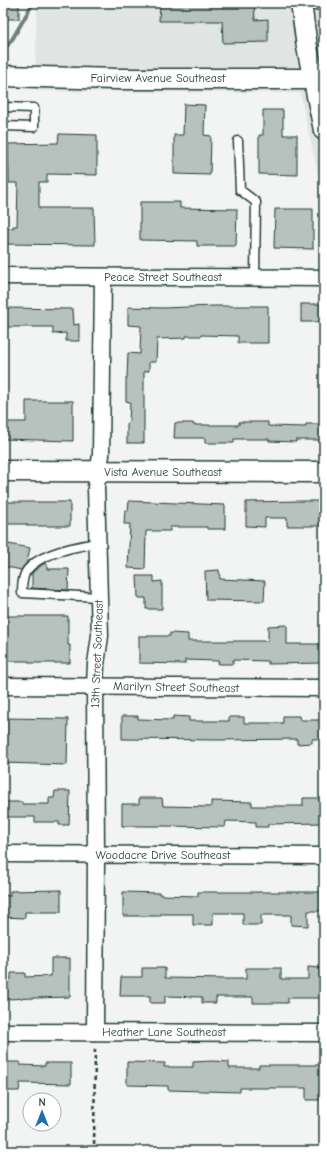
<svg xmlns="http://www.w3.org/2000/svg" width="327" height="1154" viewBox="0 0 327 1154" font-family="'Comic Neue',sans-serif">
<rect width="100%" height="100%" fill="#f2f3f3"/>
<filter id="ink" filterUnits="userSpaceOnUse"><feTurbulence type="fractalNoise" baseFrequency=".025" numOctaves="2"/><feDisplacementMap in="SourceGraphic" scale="8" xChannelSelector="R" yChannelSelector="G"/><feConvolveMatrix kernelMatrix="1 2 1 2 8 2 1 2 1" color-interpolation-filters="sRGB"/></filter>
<g filter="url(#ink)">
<path fill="#e0e4e3" d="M37,3H324V201L300,93L35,91Z"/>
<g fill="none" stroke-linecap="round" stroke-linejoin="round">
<path stroke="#6d807b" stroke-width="4" d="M3,51L13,38L33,3"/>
</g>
<g fill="#b7c1bd" stroke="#1f3d34">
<rect x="3" y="3" width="16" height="16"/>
<path d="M160,3H254L255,20L268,19V42L223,43L222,21H159Z"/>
<path d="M184,104L205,105L204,135L211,136L210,175L174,174V135H183Z"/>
<path d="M263,110H283V135H297V175L259,174V135H263Z"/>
<path d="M59,134L97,135V175L47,174V182H39V208H94L95,245L3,244V228H13V226H17L18,183H9L8,144L58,143Z"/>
<path d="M140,202H180V208L237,209L236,246H197V241L140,240Z"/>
<path d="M275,209H313V249L274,248Z"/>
<rect x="301" y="304" width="23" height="18"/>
<path d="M214,306H268V343H238V336L201,335L202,336H186V338L157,339L156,362H149V371H144V443H127V423H129L130,402L126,401V378H127L128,353L140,354L141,326L128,325V307L163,308Z"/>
<path d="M3,308L73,309L74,325L79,324V341H66V333L53,334V327H3Z"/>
<path d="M26,401H73V441L3,439V422H26Z"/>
<path d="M239,422H268V426L306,427V424H324V440H296V442L269,441V439H234V443H205V438H174L175,423H193V425H239Z"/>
<path d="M129,501L225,505V529H207V527H170V531H146L145,569L128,568L130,524H124L125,510L128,511Z"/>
<path d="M301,501H324V526H287V518H265V527L246,526V502Z"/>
<path d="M3,502H70V526H27V524H3Z"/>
<path d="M3,543L30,548L27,562L21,570L3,566Z"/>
<path d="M43,564H47V569H69L68,590L32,588V573Z"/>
<path d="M219,570L220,579L265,581L264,601L206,600L205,571Z"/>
<path d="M137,576H154V582L162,581V609H146V598H138Z"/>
<path d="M3,616H68V645H70V663H29V661H3Z"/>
<path d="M287,625V644H324V663L268,664V661L233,660V664H218L219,661L185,660V664L139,663V636H170V633L188,634V641H268V626Z"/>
<path d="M122,716H138V719L173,720V716L189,717V721H229V717H244V723H283V716H299L300,720H324V739H312V743L297,744V739L218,740L122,739Z"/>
<path d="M3,718L68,719L67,765L3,763Z"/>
<path d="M55,791H70L69,825H59V822H35V817H3V802H22V804H49V798H54Z"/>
<path d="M139,798H162L163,806L211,807V801L252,802V806H303V798H324V823L268,824V827H256V822L226,821L225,827L163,826H122V804H139Z"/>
<path d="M61,890V912H25V918L3,917V895L10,896V891Z"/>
<path d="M123,892L160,893V895L198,896V892H324V911H308V926L291,925V915H261V925H243V913H213V925H193V914H160V916H123Z"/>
<path d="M51,958H70V997L3,999V979H11V973H25V977L51,976Z"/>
<path d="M308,967L320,968V977H324V998H288V1003H253V997H216V1003H202V997L165,996V1003H150V996H120L121,977H142V968H165V978L226,979H246V968H281V979H308Z"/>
<path d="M213,1061L229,1062V1068H259V1065H320V1068H324V1100H306V1088H240V1092L168,1090V1086L127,1085V1062L165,1063L164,1067H193V1062Z"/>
<path d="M4,1062H20V1065L45,1066V1063H71V1084L20,1083L19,1091H3Z"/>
</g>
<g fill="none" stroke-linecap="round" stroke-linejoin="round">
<g stroke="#1f3d34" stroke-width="11">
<g id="service">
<path d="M301,6L324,5"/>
<path d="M3,107L34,108V127L3,126"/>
<path d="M238,141L240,190L256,202L255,278"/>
<path d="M97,543C78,546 41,553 28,569C23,574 22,585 22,593L99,597"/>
</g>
</g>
<g stroke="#1f3d34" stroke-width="19">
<g id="minor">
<path d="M3,276L324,278"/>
<path d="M3,686L324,688"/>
<path d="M3,854L324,856"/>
<path d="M3,1032L324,1033"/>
<path d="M95,1032L96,855L95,686L96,664L100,636L96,487L101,455L103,277"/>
</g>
</g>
<g stroke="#1f3d34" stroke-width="23">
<g id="tertiary">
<path d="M301,3L307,47L324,130"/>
<path d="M3,76L117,79H312"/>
<path d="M3,471L324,472"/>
</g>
</g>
<path stroke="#1f3d34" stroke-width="2.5" stroke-dasharray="4 3" stroke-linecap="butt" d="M94,1151L95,1046"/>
<use href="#service" stroke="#fff" stroke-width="8"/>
<use href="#minor" stroke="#fff" stroke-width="16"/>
<use href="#tertiary" stroke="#fff" stroke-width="20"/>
</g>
</g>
<g text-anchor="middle" stroke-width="3.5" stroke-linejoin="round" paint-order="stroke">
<g font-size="12" fill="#1f3d34" stroke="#fff">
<text x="158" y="82">Fairview Avenue Southeast</text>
<text x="163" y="281">Peace Street Southeast</text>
<text x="163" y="476">Vista Avenue Southeast</text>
<text transform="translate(97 654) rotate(-88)" y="4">13th Street Southeast</text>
<text transform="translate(176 687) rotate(1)" y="4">Marilyn Street Southeast</text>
<text x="163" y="859">Woodacre Drive Southeast</text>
<text x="164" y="1036">Heather Lane Southeast</text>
</g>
</g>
<rect width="327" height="1154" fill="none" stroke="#fff" stroke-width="16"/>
<rect x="8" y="8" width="311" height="1138" fill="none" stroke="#1f3d34" stroke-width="1.5" filter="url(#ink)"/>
<g transform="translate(42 1112)"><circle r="19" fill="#ffffff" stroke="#a5b1ae"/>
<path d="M0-3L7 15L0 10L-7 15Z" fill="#1f6fb2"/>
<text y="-6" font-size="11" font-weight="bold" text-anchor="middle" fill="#1f3d34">N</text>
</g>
</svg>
